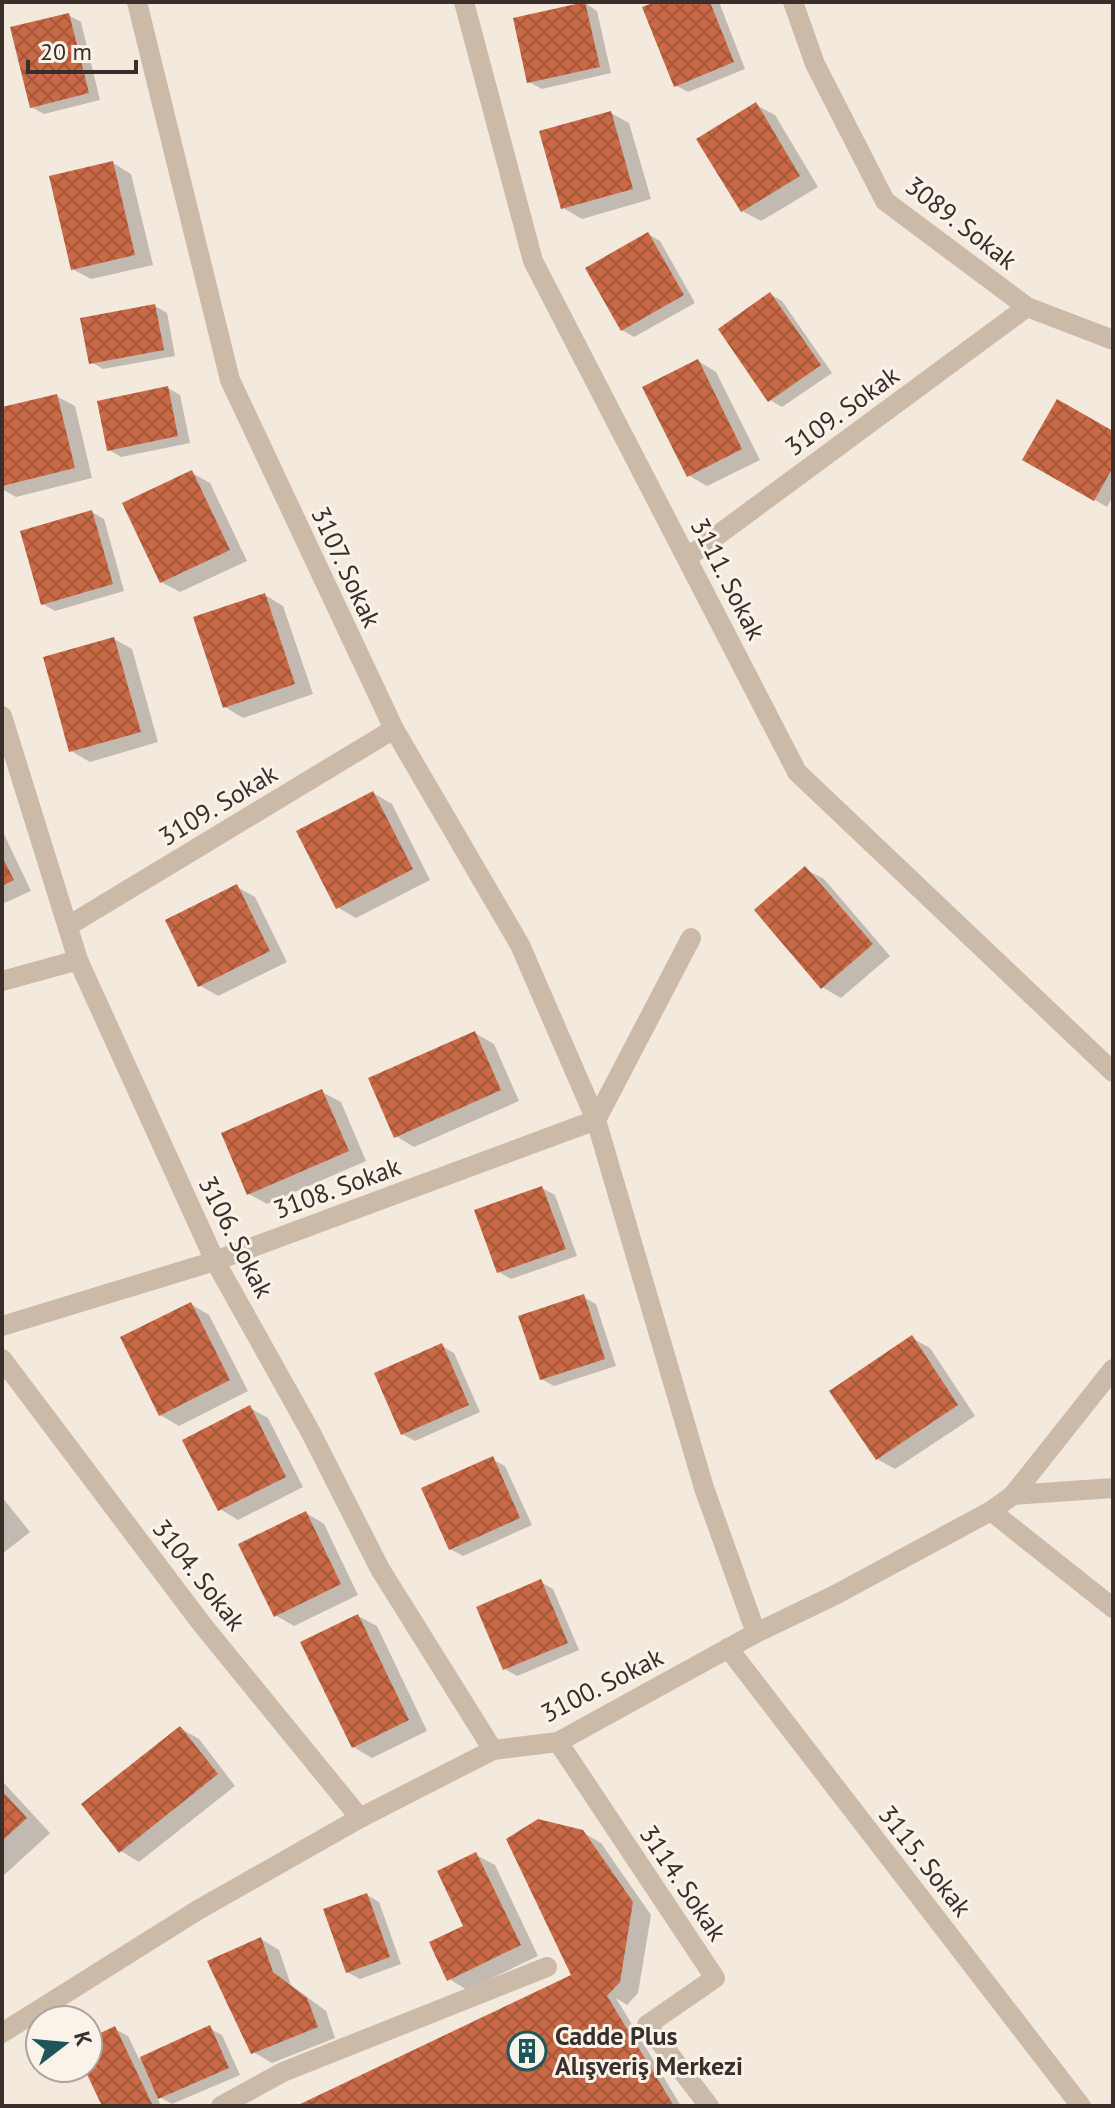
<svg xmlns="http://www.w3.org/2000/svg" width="1115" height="2108" viewBox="0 0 1115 2108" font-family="'PT Sans',sans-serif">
<defs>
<pattern id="building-cross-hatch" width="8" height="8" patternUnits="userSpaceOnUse" patternTransform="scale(2)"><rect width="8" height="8" fill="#c96946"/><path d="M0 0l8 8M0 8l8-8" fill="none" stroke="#a4573a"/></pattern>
</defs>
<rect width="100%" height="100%" fill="#f3e9dd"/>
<g fill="#0003">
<path d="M661,2H719L745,69L688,92L675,85Z"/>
<path d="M585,3L597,11L611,73L542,89L529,82Z"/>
<path d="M68,15L81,22L100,100L44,114L31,107Z"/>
<path d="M756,105L775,115L818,187L761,221L742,211Z"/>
<path d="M611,113L629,123L651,199L582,219L563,208Z"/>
<path d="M113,163L131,174L153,265L91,279L72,269Z"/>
<path d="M648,234L660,241L695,303L634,337L622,330Z"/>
<path d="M770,294L782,301L832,373L782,407L770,400Z"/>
<path d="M155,306L167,313L175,356L103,369L91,362Z"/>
<path d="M698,361L716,372L760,460L707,486L688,475Z"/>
<path d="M168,388L180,395L190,443L121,457L109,450Z"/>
<path d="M56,396L75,406L92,478L16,497L2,489V409Z"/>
<path d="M1113,433V496L1107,507L1024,459Z"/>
<path d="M192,473L210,483L247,561L180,592L161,582Z"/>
<path d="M92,512L104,519L124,591L55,611L43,604Z"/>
<path d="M265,595L283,606L313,694L243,718L225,707Z"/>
<path d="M114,639L132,649L158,742L90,762L71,751Z"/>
<path d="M373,793L392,804L430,880L356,918L337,907Z"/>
<path d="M2,830L31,891L2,904Z"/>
<path d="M805,869L824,879L890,956L841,998L822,987Z"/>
<path d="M237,887L255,897L287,962L218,996L199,985Z"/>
<path d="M475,1033L494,1044L519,1101L414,1147L396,1136Z"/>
<path d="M322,1092L341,1102L366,1161L267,1204L249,1194Z"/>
<path d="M542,1188L555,1195L577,1256L511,1279L499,1272Z"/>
<path d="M583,1297L596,1304L616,1366L554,1386L541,1379Z"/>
<path d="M191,1304L209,1315L248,1391L179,1426L160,1415Z"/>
<path d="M912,1338L930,1348L975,1416L895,1469L877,1459Z"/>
<path d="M442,1346L454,1353L480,1412L415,1441L402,1434Z"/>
<path d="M250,1408L268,1418L303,1487L238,1520L220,1509Z"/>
<path d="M492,1459L505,1466L532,1525L463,1556L450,1549Z"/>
<path d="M2,1497L30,1532L2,1554Z"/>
<path d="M306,1513L324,1524L358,1595L294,1626L275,1615Z"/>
<path d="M541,1582L553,1589L579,1650L517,1676L505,1669Z"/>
<path d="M358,1616L377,1626L427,1731L372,1758L353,1747Z"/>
<path d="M180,1728L199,1739L235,1786L139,1862L121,1851Z"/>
<path d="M2,1781L50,1833L2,1877Z"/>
<path d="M582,1832L601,1843L651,1915L638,1993L627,2005L616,1998L681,2106H301L576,1976Z"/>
<path d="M476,1855L495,1865L538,1956L467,1990L449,1979L466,1926Z"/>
<path d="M367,1895L379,1902L401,1964L360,1979L347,1972Z"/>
<path d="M261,1939L279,1950L291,1985L326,2011L335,2038L272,2063L253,2052Z"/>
<path d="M209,2028L222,2035L240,2075L172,2104L156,2095L161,2106H104L86,2068L88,2042L115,2029L128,2036L139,2059Z"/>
</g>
<g fill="url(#building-cross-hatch)">
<path d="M585,2L600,67L527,83L513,18Z"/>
<path d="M655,2H710L734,62L674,87L642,7Z"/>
<path d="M69,13L89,93L30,108L10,27Z"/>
<path d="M756,102L800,176L741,212L696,139Z"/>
<path d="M611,111L633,189L561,209L539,131Z"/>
<path d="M113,161L135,255L71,270L49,176Z"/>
<path d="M648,232L684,295L621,331L585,268Z"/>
<path d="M770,292L821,365L768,402L718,329Z"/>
<path d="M155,304L164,350L89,364L80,318Z"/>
<path d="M698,359L742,449L687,477L642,387Z"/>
<path d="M168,386L178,436L107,451L97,401Z"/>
<path d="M57,394L75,468L2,486V407Z"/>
<path d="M1057,399L1113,431V467L1094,501L1022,460Z"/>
<path d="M192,470L230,550L160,583L122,503Z"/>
<path d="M92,510L113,584L41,605L20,531Z"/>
<path d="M265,593L295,684L223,708L193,617Z"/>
<path d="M114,637L141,732L69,752L43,657Z"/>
<path d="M373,791L413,869L336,909L296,831Z"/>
<path d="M2,856L14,880L2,886Z"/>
<path d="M805,866L873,944L821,989L754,910Z"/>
<path d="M237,884L270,951L198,987L165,920Z"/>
<path d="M475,1031L501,1090L394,1138L368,1078Z"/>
<path d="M322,1089L349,1151L247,1195L221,1133Z"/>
<path d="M542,1186L566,1249L497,1273L474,1210Z"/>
<path d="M584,1294L605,1359L540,1380L518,1316Z"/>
<path d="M191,1302L230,1380L159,1416L120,1337Z"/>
<path d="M912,1335L958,1405L876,1460L829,1391Z"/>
<path d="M442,1343L469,1405L401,1435L374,1373Z"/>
<path d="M250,1405L286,1477L218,1511L182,1440Z"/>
<path d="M493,1456L520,1518L449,1550L421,1488Z"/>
<path d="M306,1511L341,1584L274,1617L238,1544Z"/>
<path d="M541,1579L568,1643L503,1670L476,1607Z"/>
<path d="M358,1614L409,1720L352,1748L300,1642Z"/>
<path d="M180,1726L218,1774L119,1853L81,1804Z"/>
<path d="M2,1791L27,1818L2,1841Z"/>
<path d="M538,1819L583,1830L633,1902L620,1982L607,1996L674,2106H296L571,1975L506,1839Z"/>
<path d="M476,1852L521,1945L447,1981L429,1942L463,1926L437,1871Z"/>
<path d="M367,1893L390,1957L346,1973L323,1909Z"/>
<path d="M261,1937L273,1972L307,1998L318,2027L251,2054L207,1961Z"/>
<path d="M210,2025L229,2068L158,2099L140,2057Z"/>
<path d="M115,2026L153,2106H102L84,2068H88V2039Z"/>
</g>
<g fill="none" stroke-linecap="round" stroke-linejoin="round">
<g stroke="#ccbaa9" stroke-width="20">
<path d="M137,2L230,380L394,729L520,945L596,1120L704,1488L756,1633"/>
<path d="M464,2L533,261L797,772L1113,1072"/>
<path d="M793,2L815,64L885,201L1027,307L1113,340"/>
<path d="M688,557L1027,307"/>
<path d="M2,716L78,960L215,1261L310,1431L380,1569L493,1750"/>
<path d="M68,926L394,729"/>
<path d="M2,981L78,960"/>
<path d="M596,1120L691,938"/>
<path d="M2,1326L215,1261L596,1120"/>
<path d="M2,1359L201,1623L360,1818"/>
<path d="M1013,1495L1113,1369"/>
<path d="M991,1511L1113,1608"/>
<path d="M728,1648L1081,2106"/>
<path d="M558,1742L715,1978L647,2025L709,2106"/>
<path d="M2,2033L198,1910L360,1818L493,1750L558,1742L756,1633L835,1595L991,1511L1013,1495L1113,1488"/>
<path d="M221,2106L283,2072L547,1967"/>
</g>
</g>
<defs>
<g id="building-ring" transform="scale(2)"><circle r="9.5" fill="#faf3ea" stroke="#1d565b" stroke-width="1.5"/><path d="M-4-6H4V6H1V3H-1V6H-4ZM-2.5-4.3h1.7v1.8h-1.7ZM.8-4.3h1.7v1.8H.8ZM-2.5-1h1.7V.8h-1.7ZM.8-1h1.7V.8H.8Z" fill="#1d565b"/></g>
</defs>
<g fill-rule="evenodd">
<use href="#building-ring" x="527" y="2051"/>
</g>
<g text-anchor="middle" stroke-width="6" stroke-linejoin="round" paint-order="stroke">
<g font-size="26" fill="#392e29" stroke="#faf3ea">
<text transform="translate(961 223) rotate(38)" y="9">3089. Sokak</text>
<text transform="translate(842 411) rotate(-36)" y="9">3109. Sokak</text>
<text transform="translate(346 567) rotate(65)" y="9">3107. Sokak</text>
<text transform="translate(728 579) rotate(63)" y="9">3111. Sokak</text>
<text transform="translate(218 805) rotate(-31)" y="9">3109. Sokak</text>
<text transform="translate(337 1188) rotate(-20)" y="9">3108. Sokak</text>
<text transform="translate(236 1237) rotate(63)" y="9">3106. Sokak</text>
<text transform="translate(199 1575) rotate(52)" y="9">3104. Sokak</text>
<text transform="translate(602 1685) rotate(-27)" y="9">3100. Sokak</text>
<text transform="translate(925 1861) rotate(52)" y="9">3115. Sokak</text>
<text transform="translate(683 1883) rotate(56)" y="9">3114. Sokak</text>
</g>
<g font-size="26" font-weight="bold" fill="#392e29" stroke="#faf3ea" text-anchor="start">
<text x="555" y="2045">Cadde Plus<tspan x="555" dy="30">Alışveriş Merkezi</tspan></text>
</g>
</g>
<rect width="1115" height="2108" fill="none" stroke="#392e29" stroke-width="8"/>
<g transform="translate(64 2044) rotate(74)"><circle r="38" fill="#faf3ea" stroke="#ada49d" stroke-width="2"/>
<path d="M0-6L14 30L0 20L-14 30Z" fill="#1d565b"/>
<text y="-12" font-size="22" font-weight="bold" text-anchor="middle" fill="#392e29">K</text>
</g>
<path d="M28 60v12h108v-12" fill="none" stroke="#392e29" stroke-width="4"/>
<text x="40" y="60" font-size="24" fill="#392e29" stroke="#faf3ea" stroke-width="6" paint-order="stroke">20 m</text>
</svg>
